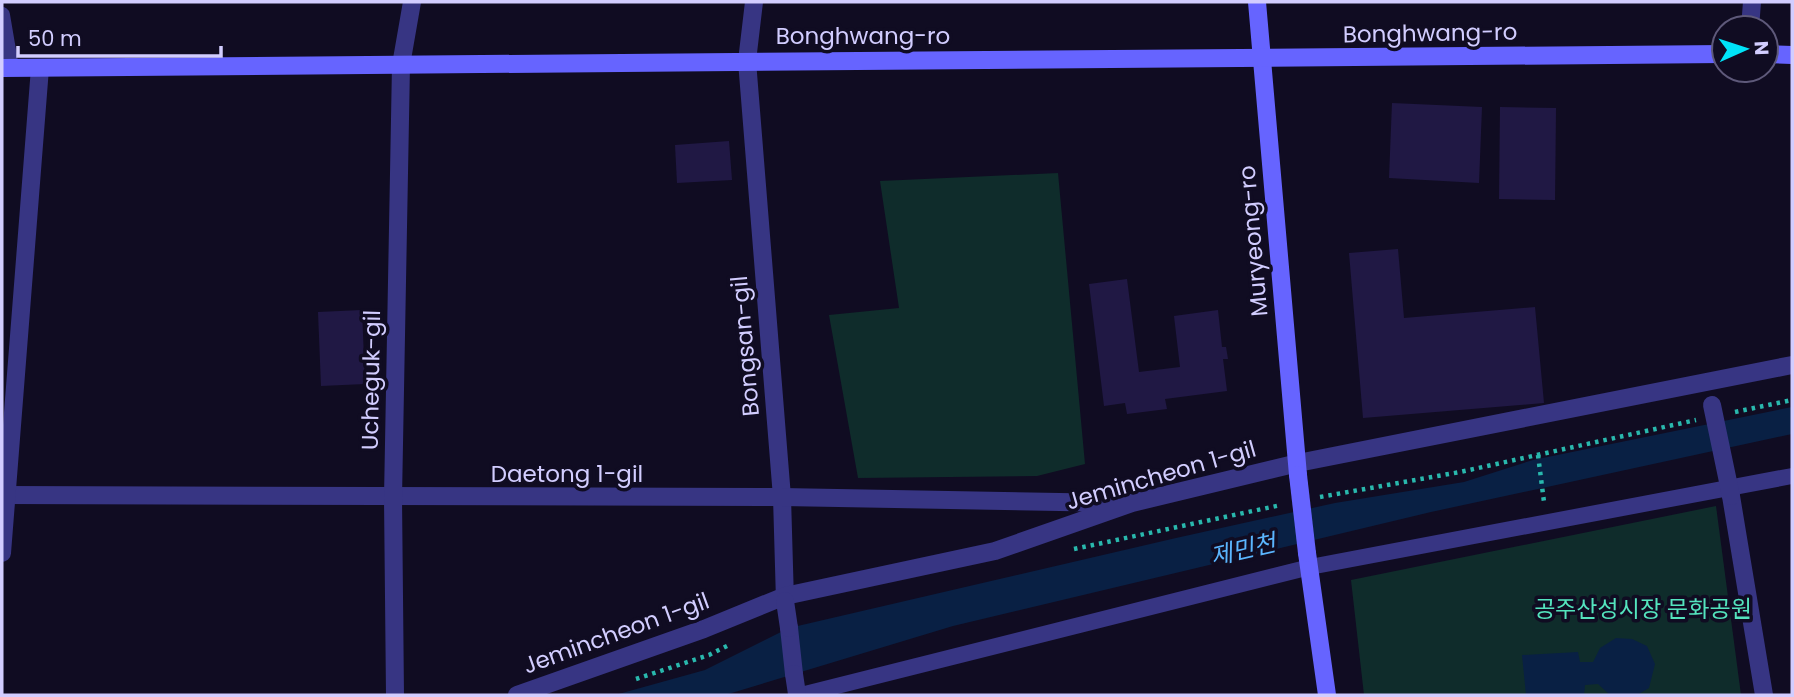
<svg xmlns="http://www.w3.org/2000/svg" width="1794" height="697" viewBox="0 0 1794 697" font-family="Poppins,'Noto Sans KR',sans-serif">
<rect width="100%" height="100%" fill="#100c22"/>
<g fill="#0f2c2b">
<path d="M1058,173L1085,464L1037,476L858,478L829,315L899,308L880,181Z"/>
<path d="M1716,506L1741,695H1364L1351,580Z"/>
</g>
<g fill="#092044">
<path d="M1792,407V434L1431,512L953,626L725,695H615L705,670L789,628L1176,538L1335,503L1464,482L1533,460Z"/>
<path d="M1616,638L1632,639L1647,646L1655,664L1649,688L1637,695H1610L1598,684L1585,685L1584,695H1526L1522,655L1578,652L1580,662H1593L1600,648Z"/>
</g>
<g fill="#201844">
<path d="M1392,103L1482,107L1479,183L1389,178Z"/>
<path d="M1500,107L1556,108L1555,200L1499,199Z"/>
<path d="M729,141L732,180L677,183L675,145Z"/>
<path d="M1398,249L1404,318L1535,307L1544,403L1363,418L1349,253Z"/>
<path d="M1127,279L1139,372L1180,367L1174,316L1218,310L1222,347H1226L1228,359H1223L1227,391L1165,399L1167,409L1127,414L1125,403L1104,406L1089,284Z"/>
<path d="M362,310L365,384L321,386L318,312Z"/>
</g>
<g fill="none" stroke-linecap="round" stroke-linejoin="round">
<g stroke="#29b8ad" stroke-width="4.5" stroke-dasharray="3.5 5" stroke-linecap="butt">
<path d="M1735,412L1792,400"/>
<path d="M1538,455L1544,502"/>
<path d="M1320,497L1460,472L1696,420"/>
<path d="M1074,549L1281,505"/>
<path d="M636,679L709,655L729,645"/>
</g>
<g stroke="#373583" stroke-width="16">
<path d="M2,15L11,68"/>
<path d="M801,695L1310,567L1792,476"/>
</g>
<g stroke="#373583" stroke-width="18">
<path d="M754,2L747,61L782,497L785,601"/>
<path d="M1750,28L1752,2"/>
<path d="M2,495L782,497L1118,503"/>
<path d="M1731,496L1764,695"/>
<path d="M2,553L40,68"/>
<path d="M789,628L794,674"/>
<path d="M395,695L393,498L401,65L412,2"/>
<path d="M517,695L704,629L785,596L995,551L1132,503L1298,463L1792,365"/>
</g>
<g stroke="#6664ff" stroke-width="18">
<path d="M1257,2L1298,475"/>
<path d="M1766,54L1792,55"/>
<path d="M2,68L1724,54"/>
<path d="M1307,553L1327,695"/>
</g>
<g stroke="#373583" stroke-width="18">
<path d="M1712,405L1731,496"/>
<path d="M785,601L789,628"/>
<path d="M794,674L797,694"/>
</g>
<path stroke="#6664ff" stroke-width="18" d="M1298,475L1307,553"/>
</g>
<g text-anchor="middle" stroke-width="7" stroke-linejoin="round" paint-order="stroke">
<g font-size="23" fill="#d2cdff" stroke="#100c22">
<text transform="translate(1430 33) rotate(-1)" y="8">Bonghwang-ro</text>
<text x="863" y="44">Bonghwang-ro</text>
<text transform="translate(1253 241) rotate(-95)" y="8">Muryeong-ro</text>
<text transform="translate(745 346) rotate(-95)" y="8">Bongsan-gil</text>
<text transform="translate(371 380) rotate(-89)" y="8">Ucheguk-gil</text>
<text x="567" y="482">Daetong 1-gil</text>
<text transform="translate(1161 475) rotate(-16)" y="8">Jemincheon 1-gil</text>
<text transform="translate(616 633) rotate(-20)" y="8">Jemincheon 1-gil</text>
</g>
<g font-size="23" fill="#54e4be" stroke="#100c22">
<text x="1643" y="617">공주산성시장 문화공원</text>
</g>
<g font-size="24" font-style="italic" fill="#5bb6ff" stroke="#100c22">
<text transform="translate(1243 550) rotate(-13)" y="8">제민천</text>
</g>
</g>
<rect width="1794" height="697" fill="none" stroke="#d2cdff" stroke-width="7"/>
<g transform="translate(1745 49) rotate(87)"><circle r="33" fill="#100c22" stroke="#5e597a" stroke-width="2"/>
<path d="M0-5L12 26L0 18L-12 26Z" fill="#00e3f8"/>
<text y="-10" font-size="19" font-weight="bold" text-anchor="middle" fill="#d2cdff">N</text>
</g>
<path d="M18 46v10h203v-10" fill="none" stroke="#d2cdff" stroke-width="3.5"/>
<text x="28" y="46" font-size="21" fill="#d2cdff" stroke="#100c22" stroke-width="5" paint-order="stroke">50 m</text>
</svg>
